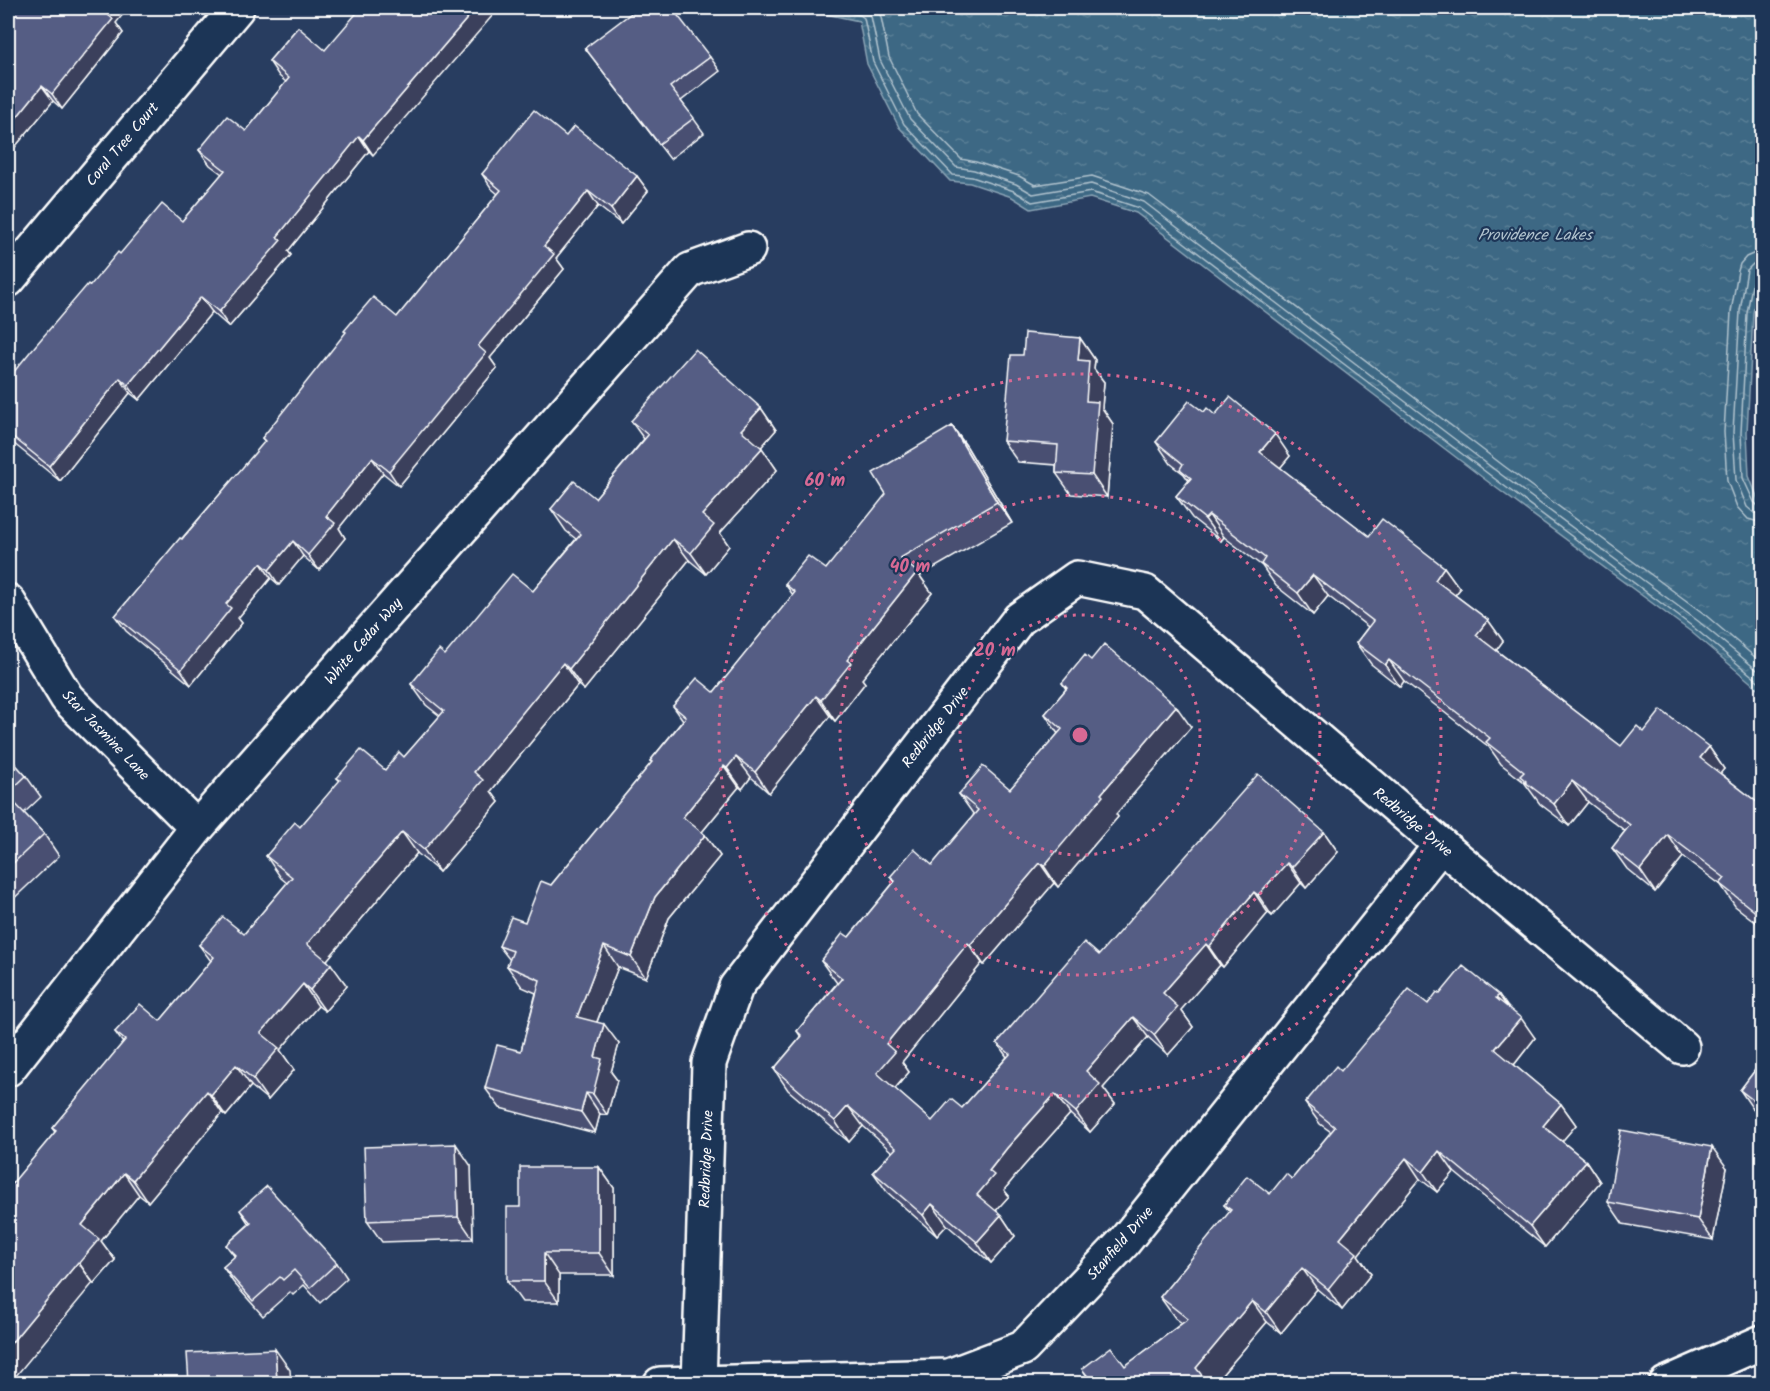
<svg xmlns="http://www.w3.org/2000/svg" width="1770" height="1391" viewBox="0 0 1770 1391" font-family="Kalam,sans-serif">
<defs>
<pattern id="water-ripples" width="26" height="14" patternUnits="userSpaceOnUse" patternTransform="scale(1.5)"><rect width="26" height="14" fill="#3d6884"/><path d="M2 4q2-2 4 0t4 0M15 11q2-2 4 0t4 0" fill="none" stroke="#5a7f96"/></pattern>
</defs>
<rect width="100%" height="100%" fill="#283d60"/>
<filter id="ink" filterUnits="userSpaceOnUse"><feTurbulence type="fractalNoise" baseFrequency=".0167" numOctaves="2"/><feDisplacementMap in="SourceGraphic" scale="12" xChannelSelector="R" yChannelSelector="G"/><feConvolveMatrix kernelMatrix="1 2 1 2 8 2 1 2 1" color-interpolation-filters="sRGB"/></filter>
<g filter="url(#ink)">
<path fill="url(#water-ripples)" stroke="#8ba4b5" stroke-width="1.5" d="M797,8H1762V259L1753,313L1747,432L1749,476L1758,499L1762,503V692L1690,631L1491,484L1136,213L1090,198L1031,209L1012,197L970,183L950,181L899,127L867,64L859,21Z"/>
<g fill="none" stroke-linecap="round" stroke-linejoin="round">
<g stroke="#b1c3ce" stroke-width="1.5">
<path d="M824,8L860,15L864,18L873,62L904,124L953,175L972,177L1014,191L1032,202L1091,192L1139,208L1495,479L1693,627L1762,684"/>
<path d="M859,8L867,11L871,16L880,60L910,119L956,167L974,170L1016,184L1033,194L1091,184L1144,202L1499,473L1698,621L1762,674"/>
<path d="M876,8L881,17L889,57L917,114L961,159L976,162L1019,176L1035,185L1092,176L1149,195L1504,466L1703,613L1762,663"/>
<path d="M1762,252L1755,253L1746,257L1740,264L1738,271L1731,312L1724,432L1727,481L1737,507L1748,519L1762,523"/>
<path d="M1762,261L1753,264L1747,270L1740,311L1733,432L1736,480L1747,507L1754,513L1762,514"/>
<path d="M1762,269L1757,270L1754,274L1747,313L1741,433L1743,478L1754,502L1758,506L1762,507"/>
</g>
<g stroke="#fff" stroke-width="38">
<g id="minor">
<path d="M8,280L237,8"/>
<path d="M8,601L67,698L197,828"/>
<path d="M8,1069L197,828L690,270L748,249"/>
<path d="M660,1384L949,1376L1023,1348L1124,1242L1441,845"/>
<path d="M699,1384L709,1063L736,987L1019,619L1077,578L1145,592L1441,845L1682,1047"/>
<path d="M1666,1384L1762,1342"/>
</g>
</g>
<use href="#minor" stroke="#1d3557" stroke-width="33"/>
</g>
<g fill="#485072" stroke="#fff" stroke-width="1.5">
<path d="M8,8L116,23L123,33L62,109L53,101L15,147L8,141Z"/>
<path d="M298,27L373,155L369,151L288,251L291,255L229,327L212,312L139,400L130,393L60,481L8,439V379L120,254L182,221L222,174L210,165L199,150L246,131L286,82L279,76L269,61Z"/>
<path d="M585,48L710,57L720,71L681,101L704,133L670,159Z"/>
<path d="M566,136L637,176L648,191L621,224L598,206L556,258L564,269L490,358L497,368L399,486L383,473L339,528L345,538L319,570L303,556L279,585L271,578L238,618L242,623L191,685L126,631L115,616L265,442L262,438L397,317L498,194L492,189L482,174Z"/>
<path d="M1080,338L1095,360L1094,369L1104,382L1102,408L1113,424L1107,497L1071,494L1056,473V465L1018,462L1003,441L1023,355Z"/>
<path d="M761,408L776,430L761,447L777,470L720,533L729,546L706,574L689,560L584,690L578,685L491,791L499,802L439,872L417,853L327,960L347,986L325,1011L318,1006L280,1050L294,1070L268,1100L251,1086L226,1116L222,1113L148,1202L139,1195L101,1241L115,1260L94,1284L11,1185L55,1132L52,1128L123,1043L115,1032L160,1021L211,961L199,945L244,934L287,883L281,878L266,856L300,827L340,781L337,778L385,770L404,757L440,716L426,705L411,684L445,655L533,591L576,539L566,531L551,509L595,498L644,439L631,421Z"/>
<path d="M1204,412L1215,415L1290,456L1280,468L1369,536L1444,567L1460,589L1455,595L1488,620L1503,641L1496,650L1621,746L1644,732L1709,747L1724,769L1720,773L1762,806V927L1735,906L1721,885L1683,857L1655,892L1627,869L1612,848L1625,831L1588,802L1569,826L1540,804L1524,782L1501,764L1489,747L1404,681L1400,687L1371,664L1356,643L1368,627L1328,596L1313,615L1276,586L1262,566L1224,537L1221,541L1192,518L1176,496L1189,481L1184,474L1171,464L1156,442Z"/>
<path d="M952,426L967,447L1012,523L920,576L932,593L862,679L865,683L835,721L830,716L769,793L751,777L742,789L739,787L702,832L705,835L720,856L669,918L646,978L618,967L597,1022L619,1044L611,1072L617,1080L607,1115L600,1114L595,1133L500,1108L485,1088L521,1051L536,993L522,987L507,966L510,960L499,946L525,922L551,885L652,762L650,761L683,720L673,706L714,692L793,595L785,584L826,569Z"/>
<path d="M1091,660L1191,727L1116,814L1118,817L1058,887L1054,883L984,965L982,963L902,1062L909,1072L895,1089L932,1121L962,1108L1007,1057L997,1043L1099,955L1324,832L1338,852L1306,888L1301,883L1272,916L1268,913L1223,967L1220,965L1181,1010L1193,1027L1168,1055L1148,1037L1103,1088L1115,1104L1090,1132L1070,1114L1022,1168L1004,1190L1009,1196L996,1210L1001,1215L1015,1236L991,1263L947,1225L937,1236L887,1192L873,1172L892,1152L863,1126L849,1142L788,1090L774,1069L801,1037L797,1031L837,983L821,961L849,937L894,882L890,877L932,865L974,815L959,794L1010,789L1058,734L1045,714L1066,689L1062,683Z"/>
<path d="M8,756L26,776L41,797L24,813L44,834L59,856L8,904Z"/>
<path d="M1440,994L1499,995L1507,1006L1535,1038L1514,1065L1561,1104L1576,1125L1562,1141L1586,1161L1600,1182L1545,1247L1454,1172L1437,1192L1420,1179L1358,1255L1371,1274L1342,1310L1317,1289L1281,1333L1267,1322L1215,1383H1092L1082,1369L1125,1366L1182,1323L1175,1318L1160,1297L1230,1212L1224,1205L1270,1194L1292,1179L1331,1132L1320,1124L1305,1103L1341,1071Z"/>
<path d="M1762,1061V1117L1755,1112L1740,1090Z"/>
<path d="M471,1166L473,1239L382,1242L367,1221Z"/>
<path d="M599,1167L614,1188V1275H559V1302H522L507,1281L520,1207Z"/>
<path d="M1727,1168L1713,1240L1623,1224L1608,1202Z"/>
<path d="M240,1210L337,1263L347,1278L320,1303L304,1285L293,1295L290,1292L263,1316L233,1282L223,1267L235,1257L226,1245L249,1224Z"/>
</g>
<g fill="#3b415c" stroke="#fff" stroke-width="1.5">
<path d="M106,8H128L116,23L123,33L62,109L52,94Z"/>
<path d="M476,8H499L373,155L363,140Z"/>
<path d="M42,86L53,101L15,147L8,136V128Z"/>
<path d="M359,136L369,151L288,251L291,255L229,327L219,312L277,237Z"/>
<path d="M637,176L648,191L621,224L611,209Z"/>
<path d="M588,191L598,206L556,258L564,269L490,358L497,368L399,486L389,471L478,346L544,246Z"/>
<path d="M201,297L212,312L139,400L128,385Z"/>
<path d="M1080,338L1095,360L1094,369L1104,382L1102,408L1113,424L1107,497L1092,475L1086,401L1078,360Z"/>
<path d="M120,378L130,393L60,481L49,466Z"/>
<path d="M761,408L776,430L757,452L741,430Z"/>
<path d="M952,426L967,447L1012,523L997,502Z"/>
<path d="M1275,434L1290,456L1275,474L1260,452Z"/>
<path d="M762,448L777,470L720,533L729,546L706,574L691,553L702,515Z"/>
<path d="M372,458L383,473L339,528L345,538L319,570L308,555L326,516Z"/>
<path d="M1209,515L1224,537L1221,541L1205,519Z"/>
<path d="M673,539L689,560L584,690L569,669Z"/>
<path d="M293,541L303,556L279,585L269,570Z"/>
<path d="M261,563L271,578L238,618L242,623L191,685L181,670L226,604Z"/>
<path d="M1444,567L1460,589L1450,601L1435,580Z"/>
<path d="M917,572L932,593L862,679L865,683L835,721L821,700L847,660Z"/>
<path d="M1313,575L1328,596L1313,615L1298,593Z"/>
<path d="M1488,620L1503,641L1492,656L1476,635Z"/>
<path d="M1389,660L1404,681L1400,687L1385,665Z"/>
<path d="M563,663L578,685L491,791L499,802L439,872L424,850L474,772Z"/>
<path d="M816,696L830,716L769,793L755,772Z"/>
<path d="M1176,706L1191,727L1116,814L1118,817L1058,887L1044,866L1101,794Z"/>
<path d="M1709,747L1724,769L1715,780L1700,758Z"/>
<path d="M736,757L751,777L742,789L727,768Z"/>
<path d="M724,766L739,787L697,838L683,817Z"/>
<path d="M1572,781L1588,802L1569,826L1554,804Z"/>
<path d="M402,832L417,853L322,966L307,944Z"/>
<path d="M1324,832L1338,852L1306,888L1292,867Z"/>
<path d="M705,835L720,856L669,918L646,978L631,957L655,897Z"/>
<path d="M1668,835L1683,857L1655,892L1640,870Z"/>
<path d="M1040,863L1054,883L984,965L970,945Z"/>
<path d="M1287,863L1301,883L1272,916L1258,895Z"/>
<path d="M1254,892L1268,913L1223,967L1209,947Z"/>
<path d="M1762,908V920L1758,914Z"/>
<path d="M968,943L982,963L902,1062L909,1072L891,1093L877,1073L886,1044Z"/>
<path d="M1206,944L1220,965L1181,1010L1193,1027L1168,1055L1154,1035L1163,993Z"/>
<path d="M604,946L618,967L591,1037L577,1017Z"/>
<path d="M331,964L347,986L325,1011L310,990Z"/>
<path d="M303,984L318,1006L280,1050L294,1070L268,1100L253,1079L261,1033Z"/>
<path d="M1499,995L1513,1016L1496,998Z"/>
<path d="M1133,1017L1148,1037L1103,1088L1115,1104L1090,1132L1076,1112L1086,1071Z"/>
<path d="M1521,1018L1535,1038L1510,1070L1495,1049Z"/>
<path d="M604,1024L619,1044L611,1072L617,1080L607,1115L593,1094L595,1057Z"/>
<path d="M236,1065L251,1086L226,1116L211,1095Z"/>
<path d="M207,1091L222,1113L148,1202L133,1180Z"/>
<path d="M586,1093L600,1114L595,1133L581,1112Z"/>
<path d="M1055,1094L1070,1114L1022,1168L1004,1190L1009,1196L992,1215L977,1195L989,1171L1007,1148Z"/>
<path d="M1561,1104L1576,1125L1558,1146L1543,1126Z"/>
<path d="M848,1106L863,1126L849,1142L835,1121Z"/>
<path d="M456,1144L471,1166L473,1239L458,1217Z"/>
<path d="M1712,1147L1727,1168L1713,1240L1698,1219Z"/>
<path d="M1439,1151L1454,1172L1437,1192L1423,1172Z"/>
<path d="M1406,1158L1420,1179L1358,1255L1371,1274L1342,1310L1328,1289L1340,1239Z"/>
<path d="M1586,1161L1600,1182L1545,1247L1530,1226Z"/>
<path d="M599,1167L614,1188V1275L599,1253Z"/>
<path d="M124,1173L139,1195L101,1241L115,1260L94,1284L79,1263L82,1225Z"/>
<path d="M932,1204L947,1225L937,1236L923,1215Z"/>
<path d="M1001,1215L1015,1236L991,1263L977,1242Z"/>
<path d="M544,1253L559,1275V1302L544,1281Z"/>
<path d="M78,1262L93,1283L10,1383H8V1347Z"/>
<path d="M1302,1268L1317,1289L1281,1333L1266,1312Z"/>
<path d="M1252,1301L1267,1322L1215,1383H1207L1196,1368Z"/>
<path d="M275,1349L290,1370L291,1383H277Z"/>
</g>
<g fill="#545d84" stroke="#fff" stroke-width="1.5">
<path d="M8,8H106L103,11L113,19L52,94L42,86L8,128Z"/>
<path d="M361,8L365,9L366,8H476L363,140L359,136L277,237L281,240L219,312L201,297L128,385L120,378L49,466L8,433V379L30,352L88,284L90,286L118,252L120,254L162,204L182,221L225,170L199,150L227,116L246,131L289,78L269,61L298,27L325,50Z"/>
<path d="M638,8H672L710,57L670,87L694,118L659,144L585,48Z"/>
<path d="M534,110L566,136L574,126L637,176L611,209L588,191L544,246L554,254L478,346L486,353L389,471L372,458L326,516L335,523L308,555L293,541L269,570L261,563L226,604L231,608L181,670L115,616L180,538L182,539L265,441L262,438L346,332L344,331L373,297L397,317L501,190L482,174Z"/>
<path d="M1025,333L1080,338L1078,360L1089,361L1086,401L1098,402L1092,475L1056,473L1058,445L1003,441L1011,355H1023Z"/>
<path d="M695,349L761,408L741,430L762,448L702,515L714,525L691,553L673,539L569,669L563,663L474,772L483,780L424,850L402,832L307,944L331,964L310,990L303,984L261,1033L279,1048L253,1079L236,1065L211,1095L207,1091L133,1180L124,1173L82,1225L99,1239L79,1263L78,1262L8,1347V1182L11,1185L56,1131L52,1128L125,1040L115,1032L140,1004L160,1021L214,957L199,945L223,917L244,934L292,877L266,856L295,822L300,827L340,780L337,778L361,750L385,770L399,752L404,757L444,711L411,684L439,650L445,655L512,574L533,591L581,534L551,509L574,481L595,498L648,435L631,421Z"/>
<path d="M1230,397L1275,434L1260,452L1369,536L1382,519L1444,567L1435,580L1488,620L1476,635L1621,746L1637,726L1644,732L1661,710L1709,747L1700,758L1762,806V908L1758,914L1720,884L1725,878L1668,835L1640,870L1612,848L1630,825L1572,781L1554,804L1525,782L1526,781L1520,776L1524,772L1486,742L1490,738L1389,660L1385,665L1356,643L1373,621L1313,575L1298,593L1261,564L1265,558L1209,515L1205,519L1176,496L1191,478L1180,469L1183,464L1156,442L1189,401L1204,412L1207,408L1215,415Z"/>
<path d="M952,426L997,502L900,558L917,572L847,660L851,663L821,700L816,696L755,772L736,757L727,768L724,766L683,817L705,835L655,897L631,957L604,946L577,1017L604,1024L595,1057L602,1059L593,1094L586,1093L581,1112L485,1088L497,1045L521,1051L540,980L507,966L513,951L499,946L511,917L525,922L541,881L551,885L652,762L650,761L686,717L673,706L697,678L714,692L795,592L785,584L808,556L826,569L886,494L873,473Z"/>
<path d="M1104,644L1176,706L1101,794L1103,796L1044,866L1040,863L970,945L968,943L886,1044L895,1052L877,1073L932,1121L951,1099L962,1108L1010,1054L997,1043L1084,942L1099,955L1258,774L1324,832L1292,867L1287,863L1258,895L1254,892L1209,947L1206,944L1163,993L1178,1007L1154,1035L1133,1017L1086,1071L1100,1084L1076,1112L1055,1094L1007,1148L989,1171L994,1175L977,1195L1001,1215L977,1242L932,1204L923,1215L873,1172L896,1148L848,1106L835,1121L774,1069L802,1036L797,1031L842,978L821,961L843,933L849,937L895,881L890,877L914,849L932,865L978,810L959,794L983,766L1010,789L1062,729L1045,714L1067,688L1062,683L1085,655L1091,660Z"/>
<path d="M8,756L26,776L8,793Z"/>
<path d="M8,796L44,834L8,868Z"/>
<path d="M1463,966L1499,995L1496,998L1521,1018L1495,1049L1561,1104L1543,1126L1586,1161L1530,1226L1439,1151L1423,1172L1406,1158L1340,1239L1357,1253L1328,1289L1302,1268L1266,1312L1252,1301L1196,1368L1208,1383H1093L1082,1369L1111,1347L1125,1366L1188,1319L1160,1297L1231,1210L1224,1205L1247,1176L1270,1194L1286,1174L1292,1179L1335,1127L1305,1103L1336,1066L1341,1071L1409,989L1428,1004L1437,992L1440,994Z"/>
<path d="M1762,1061V1107L1740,1090Z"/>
<path d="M1621,1130L1712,1147L1698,1219L1608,1202Z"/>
<path d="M456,1144L458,1217L367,1221L364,1147Z"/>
<path d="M520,1167H599V1253H544V1281H507V1207H520Z"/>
<path d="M267,1186L337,1263L310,1288L294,1270L283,1280L280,1277L253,1301L223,1267L236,1255L226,1245L251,1223L240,1210Z"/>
<path d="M275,1349L277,1383H189L187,1353Z"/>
</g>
</g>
<g fill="none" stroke="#d76994" stroke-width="3" stroke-dasharray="3 6">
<circle cx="1080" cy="735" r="120"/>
<circle cx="1080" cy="735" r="240"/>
<circle cx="1080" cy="735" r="361"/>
</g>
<g text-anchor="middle" stroke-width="4.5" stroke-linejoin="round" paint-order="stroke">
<g font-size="15" fill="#fff" stroke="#1d3557">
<text transform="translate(122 144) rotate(-50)" y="5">Coral Tree Court</text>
<text transform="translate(363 641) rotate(-49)" y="5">White Cedar Way</text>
<text transform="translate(935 727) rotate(-52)" y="5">Redbridge Drive</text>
<text transform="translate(106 735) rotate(46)" y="5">Star Jasmine Lane</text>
<text transform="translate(1413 822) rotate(40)" y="5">Redbridge Drive</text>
<text transform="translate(706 1159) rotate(-88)" y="5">Redbridge Drive</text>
<text transform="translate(1120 1243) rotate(-49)" y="5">Stanfield Drive</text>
</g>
<g font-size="16" font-style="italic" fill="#b1c3ce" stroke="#1d3557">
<text x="1535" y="240">Providence Lakes</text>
</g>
</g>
<circle cx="1080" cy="735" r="9" fill="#d76994" stroke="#1d3557" stroke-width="3"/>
<g font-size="18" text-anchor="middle" font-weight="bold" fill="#d76994" stroke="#1d3557" stroke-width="4.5" stroke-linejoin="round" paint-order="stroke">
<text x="825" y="486">60 m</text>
<text x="910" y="572">40 m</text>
<text x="995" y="656">20 m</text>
</g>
<rect width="1770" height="1391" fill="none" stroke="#1d3557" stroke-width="30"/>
<rect x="15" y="15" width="1740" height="1361" fill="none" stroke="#fff" stroke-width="2" filter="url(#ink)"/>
</svg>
